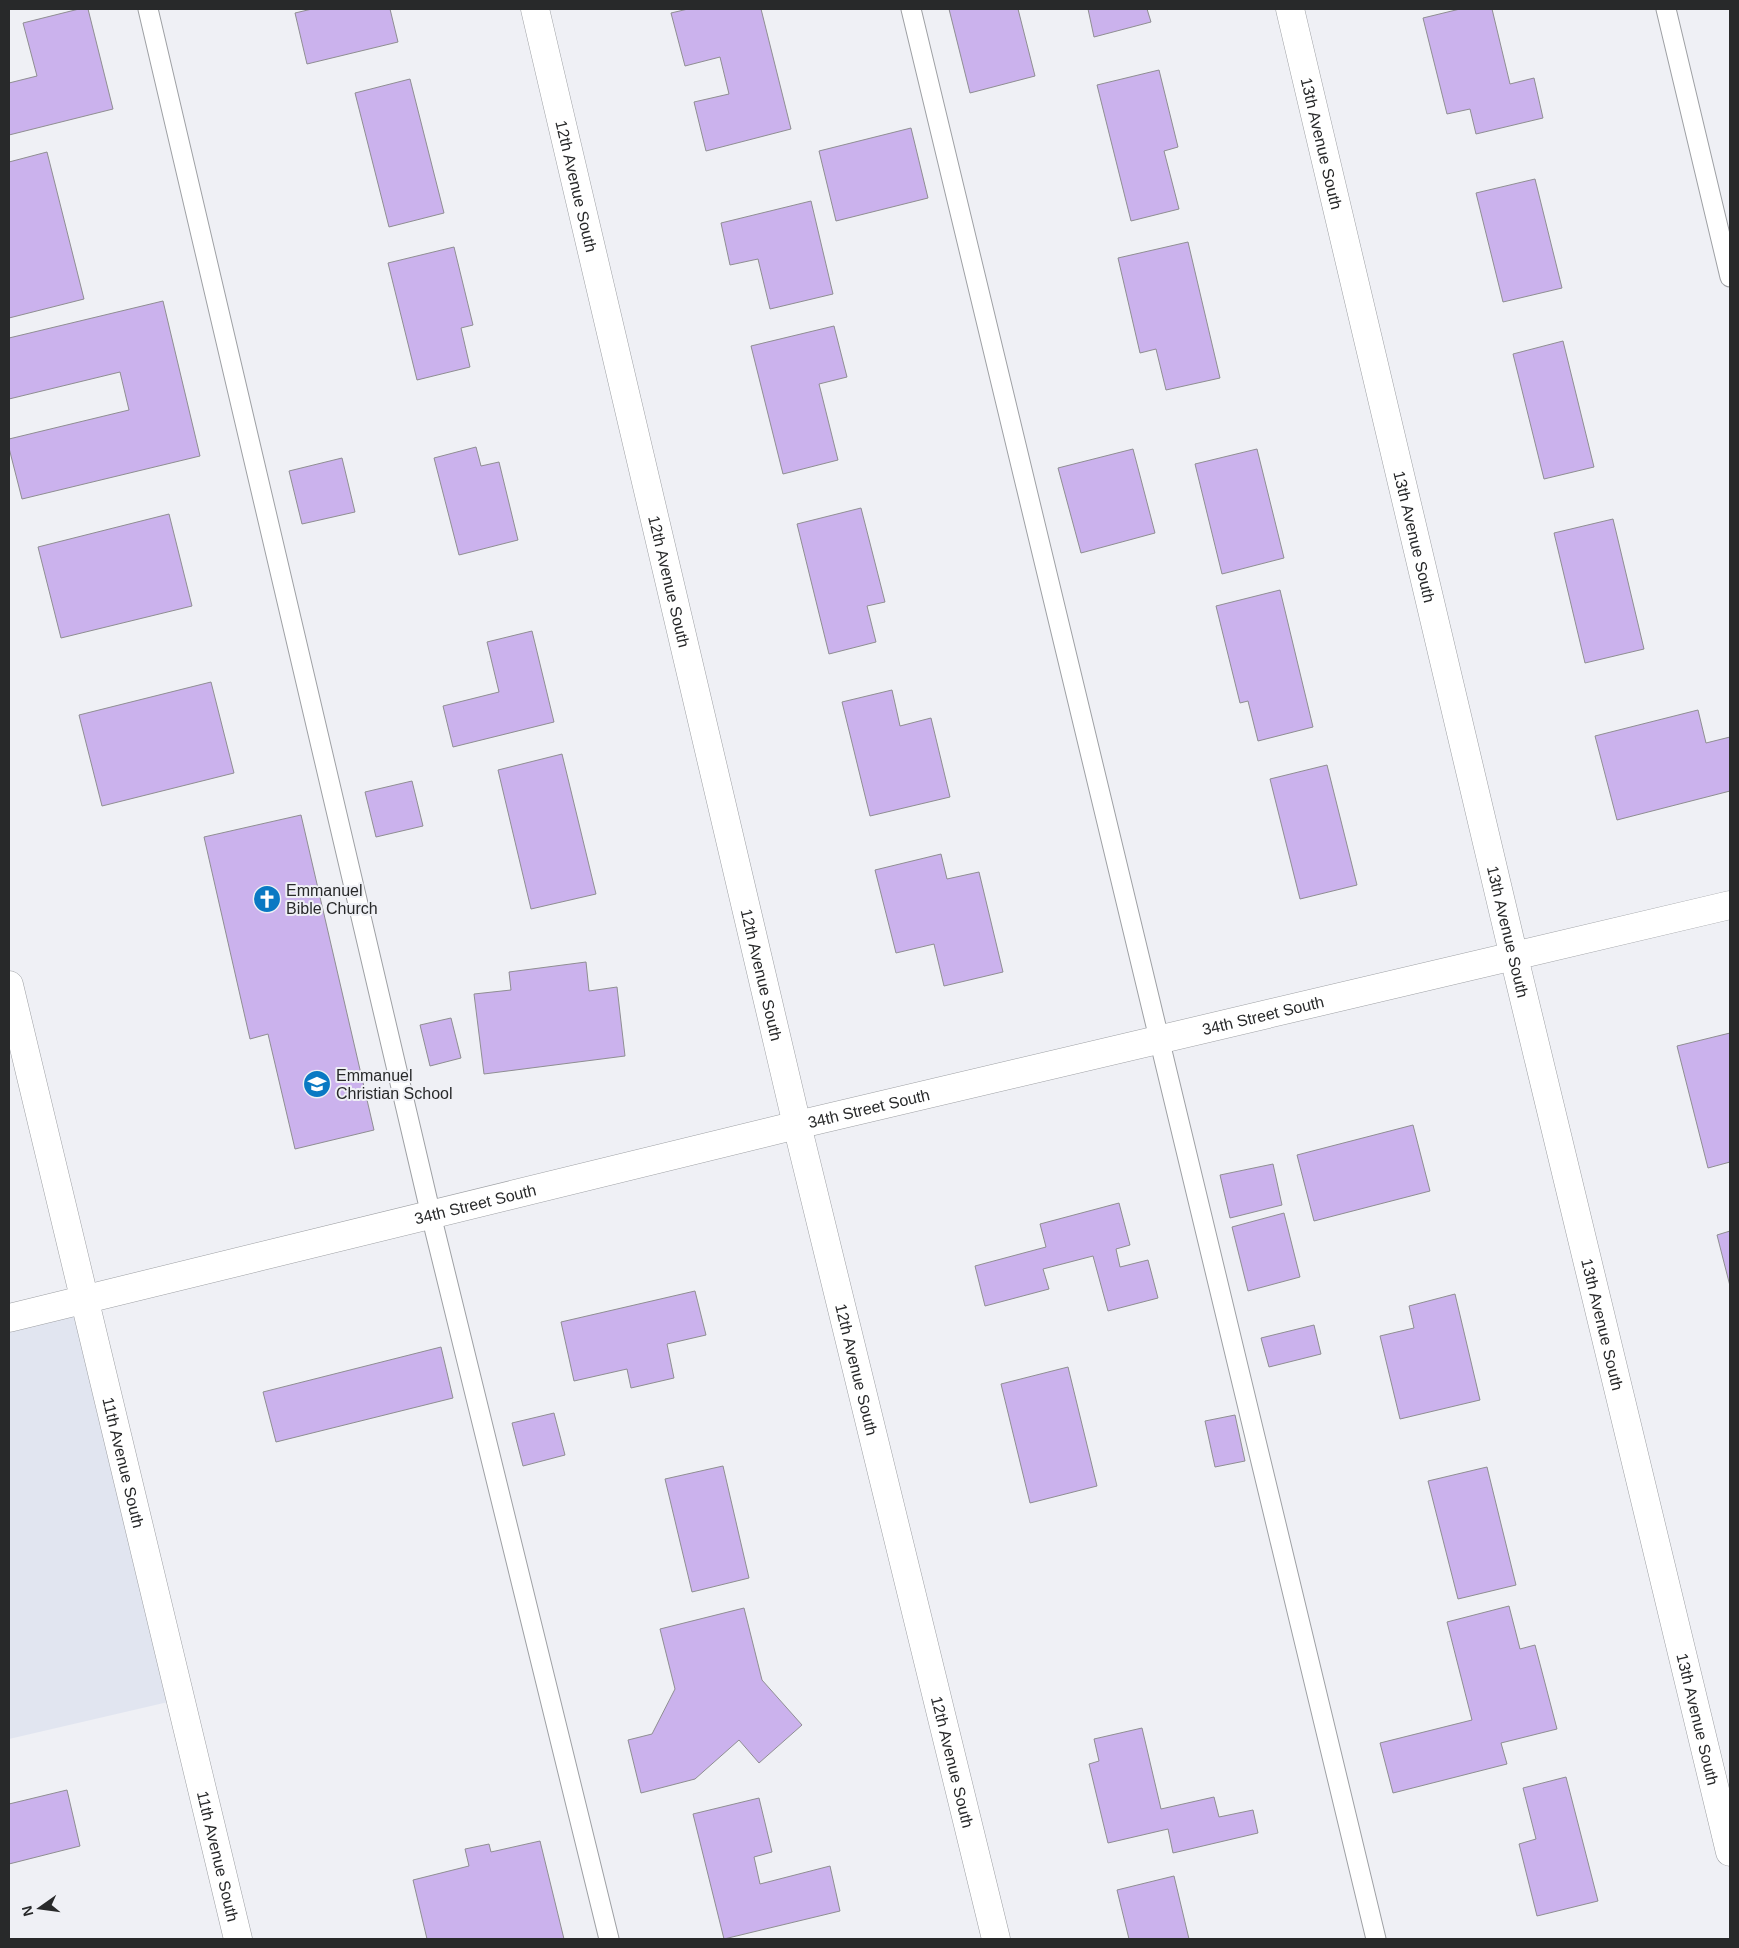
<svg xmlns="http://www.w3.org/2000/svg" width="1739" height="1948" viewBox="0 0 1739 1948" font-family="Helvetica,sans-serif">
<rect width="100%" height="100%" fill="#eff0f5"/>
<path fill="#e1e5f0" d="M86,1300L181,1699L9,1739V1318Z"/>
<g fill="#cbb2ed" stroke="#8f8e92">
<path d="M79,9H88L113,109L9,135V83L37,76L23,23Z"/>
<path d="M312,9H390L398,42L307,64L295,13Z"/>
<path d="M688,9H761L791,129L706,151L694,102L729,94L720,57L685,66L671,13Z"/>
<path d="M949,9H1018L1035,76L970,93Z"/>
<path d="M1088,9H1147L1151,22L1094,37Z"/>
<path d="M1460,9H1492L1510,84L1534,78L1543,118L1476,134L1470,109L1447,114L1423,18Z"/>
<path d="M1159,70L1178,147L1164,151L1179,209L1131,221L1097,85Z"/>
<path d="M410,79L444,213L389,227L355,93Z"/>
<path d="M911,128L928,198L836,221L819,151Z"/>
<path d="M47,152L84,299L9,318V162Z"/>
<path d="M1535,179L1562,288L1503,302L1476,193Z"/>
<path d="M811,201L833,294L770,309L758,259L730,265L721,223Z"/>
<path d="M1188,242L1220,378L1166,390L1156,349L1140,353L1118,258Z"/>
<path d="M454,247L473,325L461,328L470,367L417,380L388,263Z"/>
<path d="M163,301L200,456L22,499L9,448V439L129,410L120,372L9,399V338Z"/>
<path d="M834,326L847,377L819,384L838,460L783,474L751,346Z"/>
<path d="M1563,341L1594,467L1544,479L1513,354Z"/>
<path d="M476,447L481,466L499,462L518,540L459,555L434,458Z"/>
<path d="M1133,449L1155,533L1081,553L1058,468Z"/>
<path d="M1257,449L1284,558L1222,574L1195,464Z"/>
<path d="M342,458L355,512L302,524L289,471Z"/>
<path d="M861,508L885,602L867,606L876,642L829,654L797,524Z"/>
<path d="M169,514L192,606L61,638L38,547Z"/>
<path d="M1613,519L1644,649L1585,663L1554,533Z"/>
<path d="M1280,590L1313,727L1258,741L1248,701L1240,703L1216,606Z"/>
<path d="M532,631L554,722L453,747L443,706L499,692L487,642Z"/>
<path d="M211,682L234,773L102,806L79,715Z"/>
<path d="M892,690L900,726L931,718L950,797L870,816L842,702Z"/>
<path d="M1698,710L1706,743L1730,737V791L1617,820L1595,736Z"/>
<path d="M562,754L596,894L531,909L498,770Z"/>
<path d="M1327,765L1357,885L1300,899L1270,779Z"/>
<path d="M412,781L423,826L376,837L365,792Z"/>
<path d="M301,815L374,1130L295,1149L268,1034L250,1039L204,837Z"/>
<path d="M941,854L947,879L979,872L1003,972L944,986L934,944L896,953L875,870Z"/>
<path d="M586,962L589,991L617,987L625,1056L484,1074L474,994L511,990L509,972Z"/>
<path d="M451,1018L461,1058L430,1066L420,1025Z"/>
<path d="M1730,1033V1162L1708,1168L1677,1046Z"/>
<path d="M1413,1125L1430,1191L1314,1221L1297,1155Z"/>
<path d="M1273,1164L1282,1205L1230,1218L1220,1175Z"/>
<path d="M1119,1203L1130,1245L1116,1249L1120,1267L1148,1260L1158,1298L1108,1311L1093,1256L1043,1269L1049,1289L985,1306L975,1266L1046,1247L1040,1224Z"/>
<path d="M1284,1213L1300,1277L1248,1291L1232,1227Z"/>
<path d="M1730,1231V1286L1717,1235Z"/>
<path d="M695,1291L706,1335L667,1344L674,1378L631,1388L627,1369L574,1381L561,1322Z"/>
<path d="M1455,1294L1480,1400L1400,1419L1380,1336L1414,1328L1409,1306Z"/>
<path d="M1314,1325L1321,1354L1269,1367L1261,1338Z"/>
<path d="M441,1347L453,1398L276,1442L263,1392Z"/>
<path d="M1068,1367L1097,1486L1030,1503L1001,1384Z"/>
<path d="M554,1413L565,1455L523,1466L512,1423Z"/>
<path d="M1235,1415L1245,1461L1215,1467L1205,1421Z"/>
<path d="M723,1466L749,1578L692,1592L665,1479Z"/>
<path d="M1487,1467L1516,1585L1458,1599L1428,1481Z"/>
<path d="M1509,1606L1520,1649L1535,1645L1557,1729L1501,1743L1507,1764L1393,1793L1380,1743L1472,1720L1447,1622Z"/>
<path d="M744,1608L762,1680L802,1725L759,1763L739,1740L695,1779L641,1793L628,1740L652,1734L675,1689L660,1629Z"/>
<path d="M1142,1728L1161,1809L1214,1797L1219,1817L1253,1810L1258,1833L1173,1853L1168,1829L1108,1843L1089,1764L1099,1761L1094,1739Z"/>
<path d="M1566,1777L1598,1901L1537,1916L1519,1844L1536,1839L1523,1788Z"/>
<path d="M67,1790L80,1846L9,1864V1804Z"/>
<path d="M759,1798L772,1852L754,1857L760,1884L830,1866L840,1911L724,1939L693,1814Z"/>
<path d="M540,1841L564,1939H427L413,1880L469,1866L465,1849L489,1844L491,1852Z"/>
<path d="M1174,1876L1189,1939H1129L1117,1890Z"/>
</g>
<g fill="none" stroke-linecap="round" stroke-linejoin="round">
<g stroke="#9ea0a4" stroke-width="21">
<g id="lane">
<path d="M148,9L431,1215L609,1939"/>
<path d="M911,9L1376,1939"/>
<path d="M1666,9L1730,277"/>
</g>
</g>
<g stroke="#9ea0a4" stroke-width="29">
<g id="street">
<path id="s1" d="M535,9L797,1125L996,1939"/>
<path id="s2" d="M1290,9L1514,957L1730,1852"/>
<path id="s3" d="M9,985L238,1939"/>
<path id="s4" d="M9,1318L797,1125L1730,905"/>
</g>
</g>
<use href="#lane" stroke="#fff" stroke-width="19"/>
<use href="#street" stroke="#fff" stroke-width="28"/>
</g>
<defs>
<g id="church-disc" transform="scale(1.4375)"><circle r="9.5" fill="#0a79c3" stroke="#eff0f5"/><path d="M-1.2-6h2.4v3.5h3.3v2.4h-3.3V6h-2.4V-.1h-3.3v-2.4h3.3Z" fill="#fff"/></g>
<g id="school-disc" transform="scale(1.4375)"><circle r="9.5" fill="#0a79c3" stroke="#eff0f5"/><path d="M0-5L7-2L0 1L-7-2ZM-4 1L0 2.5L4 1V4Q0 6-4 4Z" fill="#fff"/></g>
</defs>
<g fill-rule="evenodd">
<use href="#church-disc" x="267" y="899"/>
<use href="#school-disc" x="317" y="1084"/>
</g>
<g text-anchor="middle" stroke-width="4" stroke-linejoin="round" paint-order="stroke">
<g font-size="16" fill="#28292a" stroke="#eff0f5">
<text dy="6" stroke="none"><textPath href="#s2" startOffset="138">13th Avenue South</textPath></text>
<text dy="6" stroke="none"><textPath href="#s1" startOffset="182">12th Avenue South</textPath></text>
<text dy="6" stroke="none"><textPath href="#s2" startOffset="542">13th Avenue South</textPath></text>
<text dy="6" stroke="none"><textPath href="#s1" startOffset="588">12th Avenue South</textPath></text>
<text dy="6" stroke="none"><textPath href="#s2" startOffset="948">13th Avenue South</textPath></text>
<text dy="6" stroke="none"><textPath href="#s1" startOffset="992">12th Avenue South</textPath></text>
<text dy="6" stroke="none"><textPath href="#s4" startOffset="1290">34th Street South</textPath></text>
<text dy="6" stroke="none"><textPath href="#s4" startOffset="885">34th Street South</textPath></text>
<text dy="6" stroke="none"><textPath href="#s4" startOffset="480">34th Street South</textPath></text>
<text dy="6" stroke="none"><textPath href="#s2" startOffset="1352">13th Avenue South</textPath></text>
<text dy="6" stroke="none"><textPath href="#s1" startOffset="1398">12th Avenue South</textPath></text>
<text dy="6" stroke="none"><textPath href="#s3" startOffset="491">11th Avenue South</textPath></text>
<text dy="6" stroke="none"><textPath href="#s2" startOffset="1758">13th Avenue South</textPath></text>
<text dy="6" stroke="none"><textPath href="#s1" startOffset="1802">12th Avenue South</textPath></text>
<text dy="6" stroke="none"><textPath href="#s3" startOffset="896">11th Avenue South</textPath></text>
</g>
<g font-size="16" fill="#28292a" stroke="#eff0f5" text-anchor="start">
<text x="286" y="896">Emmanuel<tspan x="286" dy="18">Bible Church</tspan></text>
<text x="336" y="1081">Emmanuel<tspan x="336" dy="18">Christian School</tspan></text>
</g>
</g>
<rect width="1739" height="1948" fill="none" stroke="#28292a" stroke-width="20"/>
<g transform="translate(40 1908) rotate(256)" stroke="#eff0f5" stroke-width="4" paint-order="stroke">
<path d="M0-4L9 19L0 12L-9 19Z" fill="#28292a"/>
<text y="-8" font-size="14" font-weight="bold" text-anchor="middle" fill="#28292a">N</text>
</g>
</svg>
